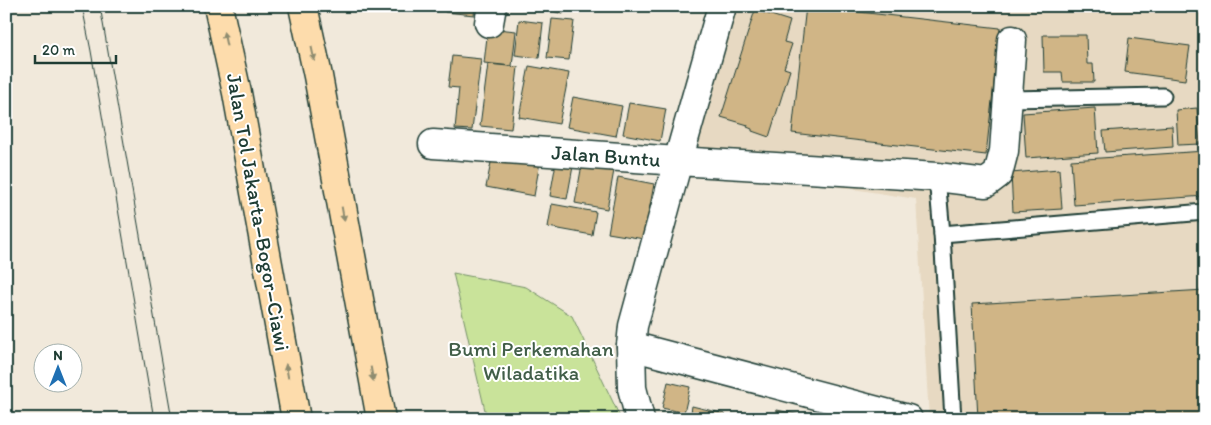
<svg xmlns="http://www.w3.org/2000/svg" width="1211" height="425" viewBox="0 0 1211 425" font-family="Itim,sans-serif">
<rect width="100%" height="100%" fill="#f1e9db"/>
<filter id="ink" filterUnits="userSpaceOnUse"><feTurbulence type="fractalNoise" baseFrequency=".02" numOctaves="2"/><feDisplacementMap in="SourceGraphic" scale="10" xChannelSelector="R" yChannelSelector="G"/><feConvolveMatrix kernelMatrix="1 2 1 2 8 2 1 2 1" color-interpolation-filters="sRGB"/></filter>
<g filter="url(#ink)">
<path fill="#e7d9c2" d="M730,6H1205V419H929L916,199L683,162Z"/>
<path fill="#c9e39a" stroke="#749067" d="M453,273L526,287L572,316L621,419H487Z"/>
<g fill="#d0b586" stroke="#1f3d34">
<path d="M446,6H475L474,15L445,12Z"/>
<path d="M503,6H529V10Z"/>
<path d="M534,6H565L563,14Z"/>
<path d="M806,6L1000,28L986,155L792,133Z"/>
<path d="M755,10L790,21L784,42L792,44L784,68L790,70L769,137L752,131V129L747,127L748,125L721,117Z"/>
<path d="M552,19L574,21L569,60L547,58Z"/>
<path d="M519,20L543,23L539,58L515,55Z"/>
<path d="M488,28L516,31L512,66L484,63Z"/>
<path d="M1043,35H1086L1087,64H1093L1094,82H1063L1062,72H1044Z"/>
<path d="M1129,38L1190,46L1185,80L1125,72Z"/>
<path d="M452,56L481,59L472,130L455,129L459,88L448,87Z"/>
<path d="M488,64L518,67L511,129L480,126Z"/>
<path d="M529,66L569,73L559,124L519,117Z"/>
<path d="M573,97L622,106L616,136L567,127Z"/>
<path d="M629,103L666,109L660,141L623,134Z"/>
<path d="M1095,108L1098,153L1026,158L1023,113Z"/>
<path d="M1197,108L1200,144L1178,145L1176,110Z"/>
<path d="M1172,126L1173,147L1105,152L1103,131Z"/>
<path d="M1205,151V196L1074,205L1071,160Z"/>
<path d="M493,153L540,162L534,196L486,187Z"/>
<path d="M557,157L574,161L567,199L550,196Z"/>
<path d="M583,159L615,165L607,209L575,203Z"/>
<path d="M1059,169L1062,209L1013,212L1011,173Z"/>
<path d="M618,177L654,184L644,239L608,233Z"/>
<path d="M552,204L596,212L592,235L548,227Z"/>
<path d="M1205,290V419H978L972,304Z"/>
<path d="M668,382L690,387L684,413L662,408Z"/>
<path d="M692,406L725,414L723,419H690Z"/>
<path d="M777,410L805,416V419H775Z"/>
<path d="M810,413L838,417V419H809Z"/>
</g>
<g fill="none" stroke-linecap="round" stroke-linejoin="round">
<g stroke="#1f3d34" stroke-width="19">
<g id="service">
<path d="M1008,99L1163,96"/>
<path d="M937,177L942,234L953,419"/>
<path d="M942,234L1205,212"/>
</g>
</g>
<g stroke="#1f3d34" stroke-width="31">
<g id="minor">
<path d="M489,23L492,6"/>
<path d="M433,144L678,161L722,6"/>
<path d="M631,346L908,419"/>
<path d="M640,419L632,388L631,346L633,326L678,161L937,177L986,183L998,174L1004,151L1012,40"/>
</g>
</g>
<g stroke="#1f3d34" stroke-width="31">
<g id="motorway">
<path d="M218,6L237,93L296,419"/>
<path d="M303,6L318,76L381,419"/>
</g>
</g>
<use href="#service" stroke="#fff" stroke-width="15"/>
<use href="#minor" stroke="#fff" stroke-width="28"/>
<use href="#motorway" stroke="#fddcac" stroke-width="28"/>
<g stroke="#1f3d34" stroke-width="1">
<path d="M82,6L91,51L154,419"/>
<path d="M100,6L172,419"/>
</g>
</g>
<defs><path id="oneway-solid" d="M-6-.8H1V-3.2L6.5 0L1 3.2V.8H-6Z" transform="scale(1.25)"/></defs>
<g fill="#8e8c70">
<use href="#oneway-solid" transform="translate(225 39) rotate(-102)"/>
<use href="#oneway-solid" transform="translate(313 54) rotate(78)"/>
<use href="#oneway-solid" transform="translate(343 214) rotate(80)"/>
<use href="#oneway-solid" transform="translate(287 371) rotate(-100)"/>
<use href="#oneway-solid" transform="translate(372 374) rotate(80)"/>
</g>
</g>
<g text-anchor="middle" stroke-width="4" stroke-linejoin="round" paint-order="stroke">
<g font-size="21" fill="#1f3d34" stroke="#fff">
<text transform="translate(606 156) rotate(4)" y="7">Jalan Buntu</text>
<text transform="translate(258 212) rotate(80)" y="7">Jalan Tol Jakarta–Bogor–Ciawi</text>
</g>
<g font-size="21" fill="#415e48" stroke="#fff">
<text x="531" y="356">Bumi Perkemahan<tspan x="531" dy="24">Wiladatika</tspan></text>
</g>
</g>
<rect width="1211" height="425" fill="none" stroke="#fff" stroke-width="25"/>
<rect x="12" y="12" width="1186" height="400" fill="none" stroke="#1f3d34" stroke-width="2" filter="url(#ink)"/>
<g transform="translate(58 368)"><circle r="24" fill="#ffffff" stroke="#a5b1ae"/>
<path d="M0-4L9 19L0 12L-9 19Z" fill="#1f6fb2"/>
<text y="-8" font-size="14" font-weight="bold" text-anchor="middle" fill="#1f3d34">N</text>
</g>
<path d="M35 55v8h81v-8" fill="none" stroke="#1f3d34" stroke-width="2.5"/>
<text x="42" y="55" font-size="15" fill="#1f3d34" stroke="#ffffff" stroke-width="4" paint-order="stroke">20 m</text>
</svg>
